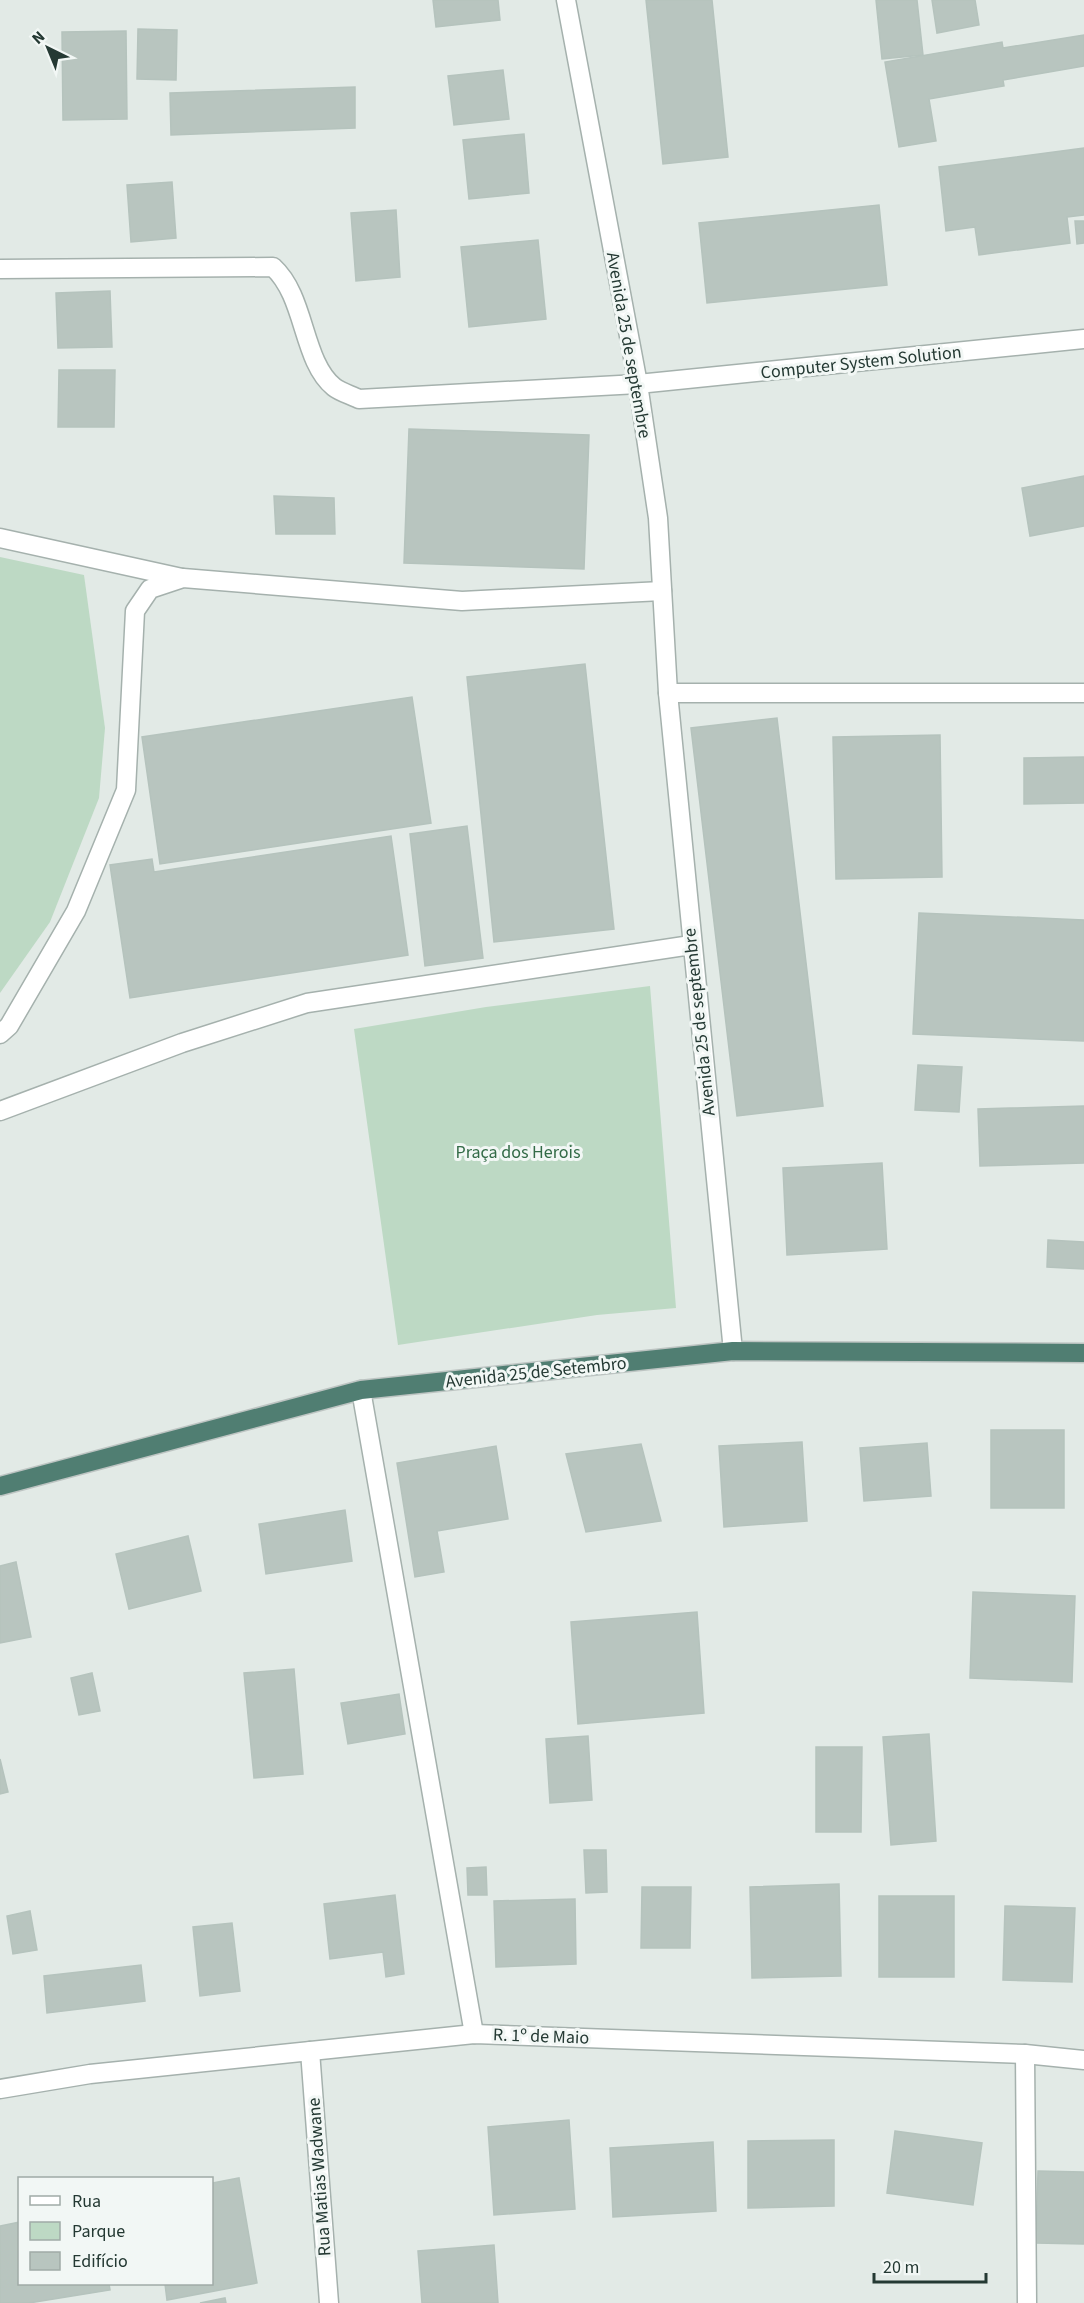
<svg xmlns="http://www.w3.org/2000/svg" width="1084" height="2303" viewBox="0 0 1084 2303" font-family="'Source Sans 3',sans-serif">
<rect width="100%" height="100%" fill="#e2eae6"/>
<g fill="#bdd9c4">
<path d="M0,557L84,575L105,728L99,798L50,922L0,993Z"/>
<path d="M650,986L676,1308L597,1315L398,1345L354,1029L486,1007Z"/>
</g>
<g fill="#b8c5bf" stroke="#b5c3bd" stroke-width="1.5">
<path d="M433,0H498L500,20L436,27Z"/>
<path d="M646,0H712L728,157L663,164Z"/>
<path d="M876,0H917L923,55L882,59Z"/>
<path d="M932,0H975L979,25L937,33Z"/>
<path d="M138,29L177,30L176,80L137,79Z"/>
<path d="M126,31L127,119L63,120L62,32Z"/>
<path d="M1084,35V66L1003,80L1004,86L929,99L936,141L899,147L885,62L1002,42L1003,48Z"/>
<path d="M503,70L509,119L454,125L448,76Z"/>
<path d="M355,87V128L171,135L170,93Z"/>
<path d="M524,134L529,193L469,199L463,140Z"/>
<path d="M1084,148V215L1067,217L1070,243L979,255L975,227L946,231L939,167Z"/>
<path d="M172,182L176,238L131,242L127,185Z"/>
<path d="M879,205L887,285L707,303L699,223Z"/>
<path d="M396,210L400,277L356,281L351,213Z"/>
<path d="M1075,221H1084V243L1077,244Z"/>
<path d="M538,240L546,319L469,327L461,247Z"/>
<path d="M110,291L112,347L58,348L56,293Z"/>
<path d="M59,370H115L114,427H58Z"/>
<path d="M409,429L589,435L584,569L404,563Z"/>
<path d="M1084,476V526L1030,536L1022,488Z"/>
<path d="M274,496L334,498L335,534H276Z"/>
<path d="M585,664L614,929L494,942L467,677Z"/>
<path d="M412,697L431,823L160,864L142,737Z"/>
<path d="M777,718L823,1106L737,1116L691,728Z"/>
<path d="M940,735L942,877L836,879L833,737Z"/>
<path d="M1084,757V803L1024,804V758Z"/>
<path d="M467,826L483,958L425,966L410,834Z"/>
<path d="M391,836L408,955L130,998L110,865L152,859L154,872Z"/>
<path d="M919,913L1084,920V1041L913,1034Z"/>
<path d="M918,1065L962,1067L959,1112L915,1110Z"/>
<path d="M1084,1106V1163L980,1166L978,1109Z"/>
<path d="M882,1163L887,1249L787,1255L783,1168Z"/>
<path d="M1048,1240L1084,1242V1269L1047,1267Z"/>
<rect x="991" y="1430" width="73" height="78"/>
<path d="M802,1442L807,1521L724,1527L719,1446Z"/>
<path d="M927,1443L931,1496L864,1501L860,1448Z"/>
<path d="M641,1444L661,1521L586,1532L566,1454Z"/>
<path d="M496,1446L508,1519L437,1531L444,1572L415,1577L397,1463Z"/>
<path d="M345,1510L352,1561L266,1574L259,1524Z"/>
<path d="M188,1536L201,1591L129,1609L116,1554Z"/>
<path d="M16,1562L31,1637L0,1643V1566Z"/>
<path d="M973,1592L1075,1596L1072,1682L970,1678Z"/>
<path d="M697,1612L704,1713L578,1724L571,1622Z"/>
<path d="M294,1669L303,1774L254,1778L244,1673Z"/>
<path d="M92,1673L100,1711L79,1715L71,1678Z"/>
<path d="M399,1694L405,1734L348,1744L341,1703Z"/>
<path d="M929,1734L936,1841L891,1845L883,1737Z"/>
<path d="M588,1736L592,1800L550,1803L546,1739Z"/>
<path d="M816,1747H862L861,1832H816Z"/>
<path d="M0,1759L8,1792L0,1794Z"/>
<path d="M584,1850H606L607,1892L586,1893Z"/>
<path d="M486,1867L487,1895H468L467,1868Z"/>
<path d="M839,1884L841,1976L752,1978L750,1887Z"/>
<path d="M642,1887H691L690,1948H641Z"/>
<path d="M395,1895L404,1974L386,1977L383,1952L330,1959L324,1904Z"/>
<rect x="879" y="1896" width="75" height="81"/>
<path d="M575,1899L576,1964L496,1967L494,1901Z"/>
<path d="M1005,1906L1075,1908L1072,1982L1003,1980Z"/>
<path d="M30,1911L37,1950L13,1954L7,1916Z"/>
<path d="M232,1923L240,1991L200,1996L193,1927Z"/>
<path d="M141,1965L145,2001L47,2013L44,1976Z"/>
<path d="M569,2120L575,2209L494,2215L488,2127Z"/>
<path d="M895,2131L982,2143L973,2205L887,2193Z"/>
<path d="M834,2140V2206L748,2208V2141Z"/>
<path d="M713,2142L716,2211L613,2217L610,2148Z"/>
<path d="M1038,2171L1084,2172V2244L1036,2243Z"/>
<path d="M239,2178L257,2283L167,2300L165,2284H212V2183Z"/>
<path d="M20,2222V2284H109L110,2290L29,2303H0V2226Z"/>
<path d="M494,2245L498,2303H422L418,2251Z"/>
<path d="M225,2298L226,2303H200Z"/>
</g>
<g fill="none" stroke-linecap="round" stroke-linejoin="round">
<g stroke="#a5b1ad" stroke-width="21">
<path id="service" d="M0,1111L182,1043L307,1003L691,945"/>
</g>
<g stroke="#a5b1ad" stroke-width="21">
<g id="minor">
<path d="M566,0L638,384L658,518L668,693L733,1351"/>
<path d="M0,269L273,267C306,297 302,361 334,387C340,392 351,395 359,399L638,384L1084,339"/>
<path d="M0,538L182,578"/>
<path d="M668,693H1084"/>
<path d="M0,1034L9,1026L76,911L126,790L135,611L150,589L183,578L462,601L662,591"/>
<path d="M361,1390L474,2034"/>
<path d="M310,2051L329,2303"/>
<path d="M1025,2054L1027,2303"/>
<path d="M0,2089L90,2074L474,2034L1025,2054L1084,2060"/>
</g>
</g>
<g stroke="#bdc4c2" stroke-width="21">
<path id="trunk" d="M0,1486L361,1390L733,1351L1084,1353"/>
</g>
<use href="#service" stroke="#fff" stroke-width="18"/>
<use href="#minor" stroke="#fff" stroke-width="18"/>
<use href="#trunk" stroke="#507e72" stroke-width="18"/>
</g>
<g text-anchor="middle" stroke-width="6" stroke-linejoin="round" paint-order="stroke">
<g font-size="18" fill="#243933" stroke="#f2f7f5">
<text transform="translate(629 345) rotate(80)" y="6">Avenida 25 de septembre</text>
<text transform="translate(861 362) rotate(-6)" y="6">Computer System Solution</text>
<text transform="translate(699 1022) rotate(-96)" y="6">Avenida 25 de septembre</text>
<text transform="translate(536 1372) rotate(-6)" y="6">Avenida 25 de Setembro</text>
<text transform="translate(541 2036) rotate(2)" y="6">R. 1º de Maio</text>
<text transform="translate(319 2177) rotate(-94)" y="6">Rua Matias Wadwane</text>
</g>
<g font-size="18" fill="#336b47" stroke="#f2f7f5">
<text x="518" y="1158">Praça dos Herois</text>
</g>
</g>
<rect x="18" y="2177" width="195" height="108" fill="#f2f7f5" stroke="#a0aba7" stroke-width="1.5"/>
<rect x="30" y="2196" width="30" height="9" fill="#ffffff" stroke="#a0aba7" stroke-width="1.5"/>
<text x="72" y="2207" font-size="18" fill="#243933">Rua</text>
<rect x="30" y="2222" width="30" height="18" fill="#bdd9c4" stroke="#a0aba7" stroke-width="1.5"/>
<text x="72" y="2237" font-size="18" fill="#243933">Parque</text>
<rect x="30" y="2252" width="30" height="18" fill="#b8c5bf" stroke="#a0aba7" stroke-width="1.5"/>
<text x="72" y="2267" font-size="18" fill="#243933">Edifício</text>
<g transform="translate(48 48) rotate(317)" stroke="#f2f7f5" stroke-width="4.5" paint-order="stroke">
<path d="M0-4.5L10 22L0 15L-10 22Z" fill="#243933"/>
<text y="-9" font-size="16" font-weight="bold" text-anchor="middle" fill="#243933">N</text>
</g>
<path d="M874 2273v9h112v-9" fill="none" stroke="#243933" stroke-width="3"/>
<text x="883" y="2273" font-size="18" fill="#243933" stroke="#f2f7f5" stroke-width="4.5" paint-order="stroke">20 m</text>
</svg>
